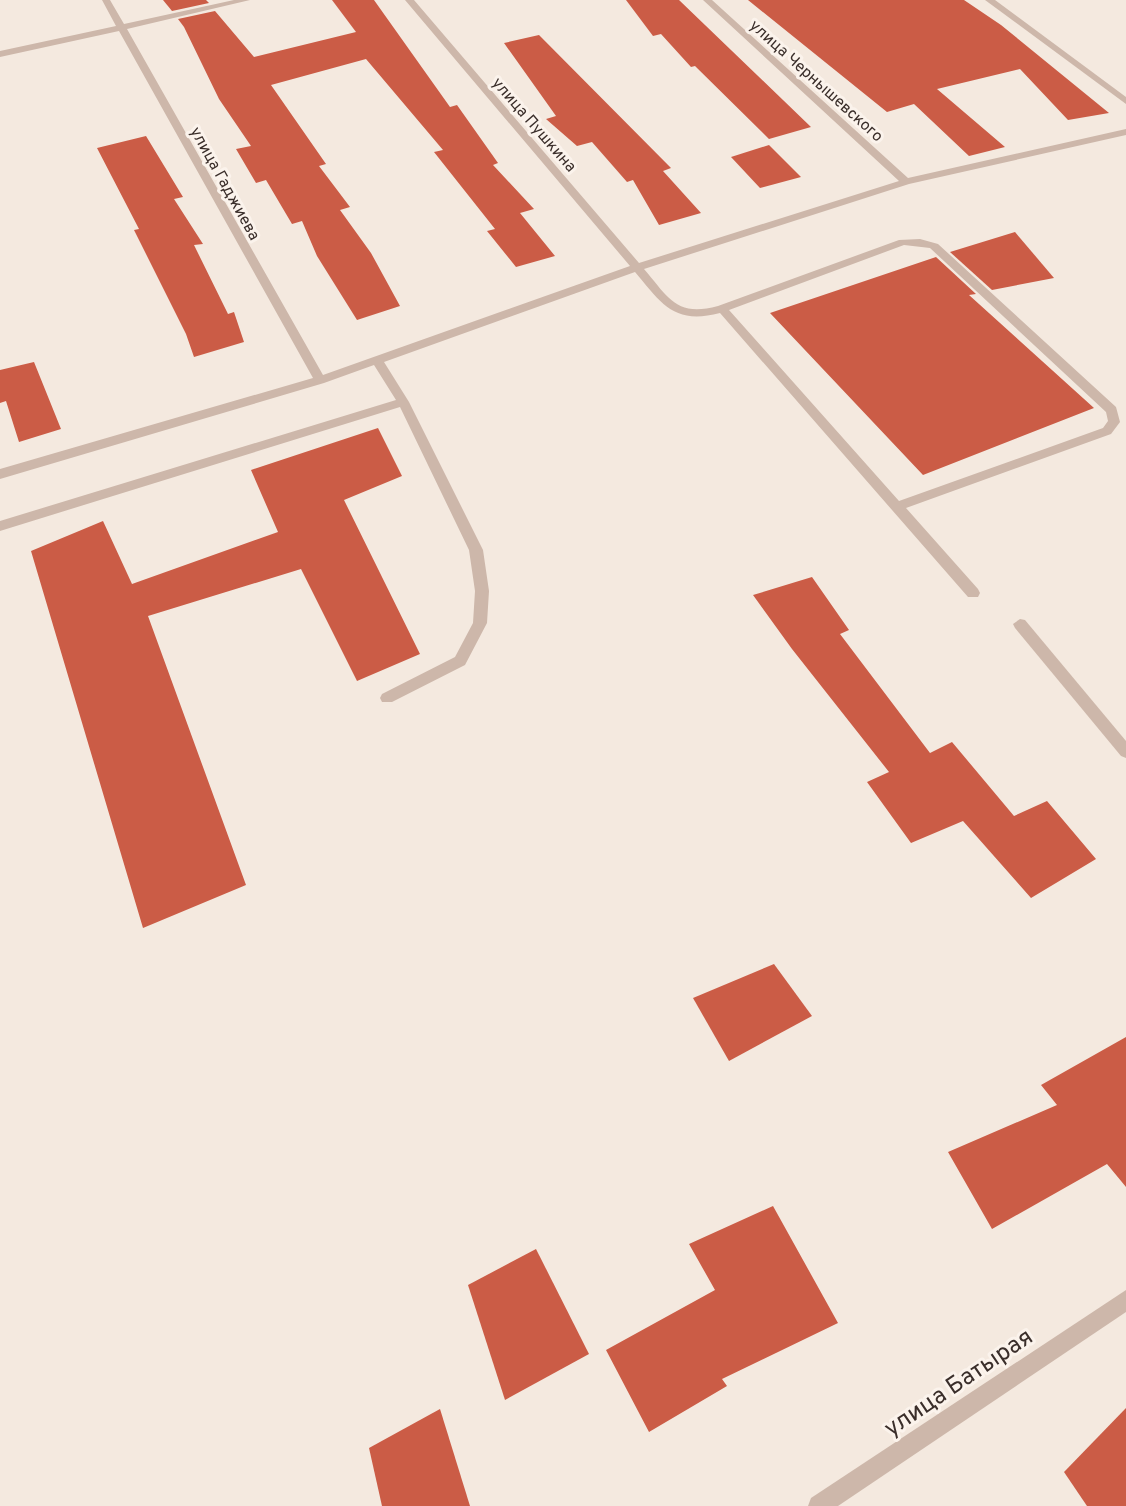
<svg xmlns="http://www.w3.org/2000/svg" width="1126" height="1506" viewBox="0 0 1126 1506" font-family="Overpass,sans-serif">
<rect width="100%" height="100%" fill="#f4e9df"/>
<g fill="#cb5c46">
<path d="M163,0H206L209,3L172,11Z"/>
<path d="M332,0H374L450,107L457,105L498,163L493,165L534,209L520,213L555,256L516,267L487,231L495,229L434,152L443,150L366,59L271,85L326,164L319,166L350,207L340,210L371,253L400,306L357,320L317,256L302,221L292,224L266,180L256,183L236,149L251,146L219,99L184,27L178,19L215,11L254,57L356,32Z"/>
<path d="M626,0H679L811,127L769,139L695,66L691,67L661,34L653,36Z"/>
<path d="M748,0H964L1001,25L1109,113L1068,120L1020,69L937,89L1005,147L969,156L914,104L887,112Z"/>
<path d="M539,35L671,168L663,171L701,213L659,225L633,180L627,182L592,142L577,146L546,119L556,116L504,43Z"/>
<path d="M146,136L183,197L174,199L203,244L194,245L228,314L234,312L244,342L194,357L186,334L134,230L139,229L97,148Z"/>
<path d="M769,145L801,177L760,188L731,157Z"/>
<path d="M1015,232L1054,278L992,290L950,252Z"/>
<path d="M936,257L976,294L969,295L1094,408L923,475L770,313Z"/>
<path d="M34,362L61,429L19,442L6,401L0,403V370Z"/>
<path d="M378,428L402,476L344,500L420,654L357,681L301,569L148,616L246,885L143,928L31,551L103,521L132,584L278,532L251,470Z"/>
<path d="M812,577L849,630L840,634L930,753L952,742L1014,816L1047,801L1096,859L1031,898L963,821L911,843L867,782L889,772L792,649L753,595Z"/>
<path d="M774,964L812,1016L729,1061L693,998Z"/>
<path d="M1126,1037V1187L1107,1164L992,1229L948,1152L1057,1105L1041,1085Z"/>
<path d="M773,1206L838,1323L722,1379L727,1386L649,1432L606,1350L715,1290L689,1244Z"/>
<path d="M536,1249L589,1354L505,1400L468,1285Z"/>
<path d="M1126,1408V1506H1087L1064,1472Z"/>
<path d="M440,1409L470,1506H382L369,1448Z"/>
</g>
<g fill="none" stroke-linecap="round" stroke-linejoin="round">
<g fill="#cdb7aa" fill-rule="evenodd">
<path d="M102,0H110L124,24L234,0H250L127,29L323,375L630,266L405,0H414L639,263L899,181L703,0H712L908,178L1126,129V135L909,184L644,269C669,298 676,317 718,306L899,240L920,239L938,244L1116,407L1120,422L1111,434L906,508L978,589L980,593L978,597H968L720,313C674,325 662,304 635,272L384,362L409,402L483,550L489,591L487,623L465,665L392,702H382L380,698L382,694L455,657L473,623L475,591L469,550L400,407L0,531V521L396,400L374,365L324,383L0,479V469L313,378L119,31L0,57V51L116,26ZM904,245L930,248L1106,412L1108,421L1103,428L899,501L729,310Z"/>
<path d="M985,0H995L1126,97V104Z"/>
<path d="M1020,619L1025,620L1126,741V758L1121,756L1015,628L1013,624Z"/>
<path d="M1126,1290V1312L838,1506H808L811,1498Z"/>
</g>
</g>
<g text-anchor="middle" stroke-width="6" stroke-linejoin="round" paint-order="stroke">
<g font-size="16" fill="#3a2e2a" stroke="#fbf3ec">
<text transform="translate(817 80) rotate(42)" y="6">улица Чернышевского</text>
<text transform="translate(535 124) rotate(49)" y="6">улица Пушкина</text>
<text transform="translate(226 183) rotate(61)" y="6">улица Гаджиева</text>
</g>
<g font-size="24" fill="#3a2e2a" stroke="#fbf3ec">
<text transform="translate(958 1382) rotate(-34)" y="8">улица Батырая</text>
</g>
</g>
</svg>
